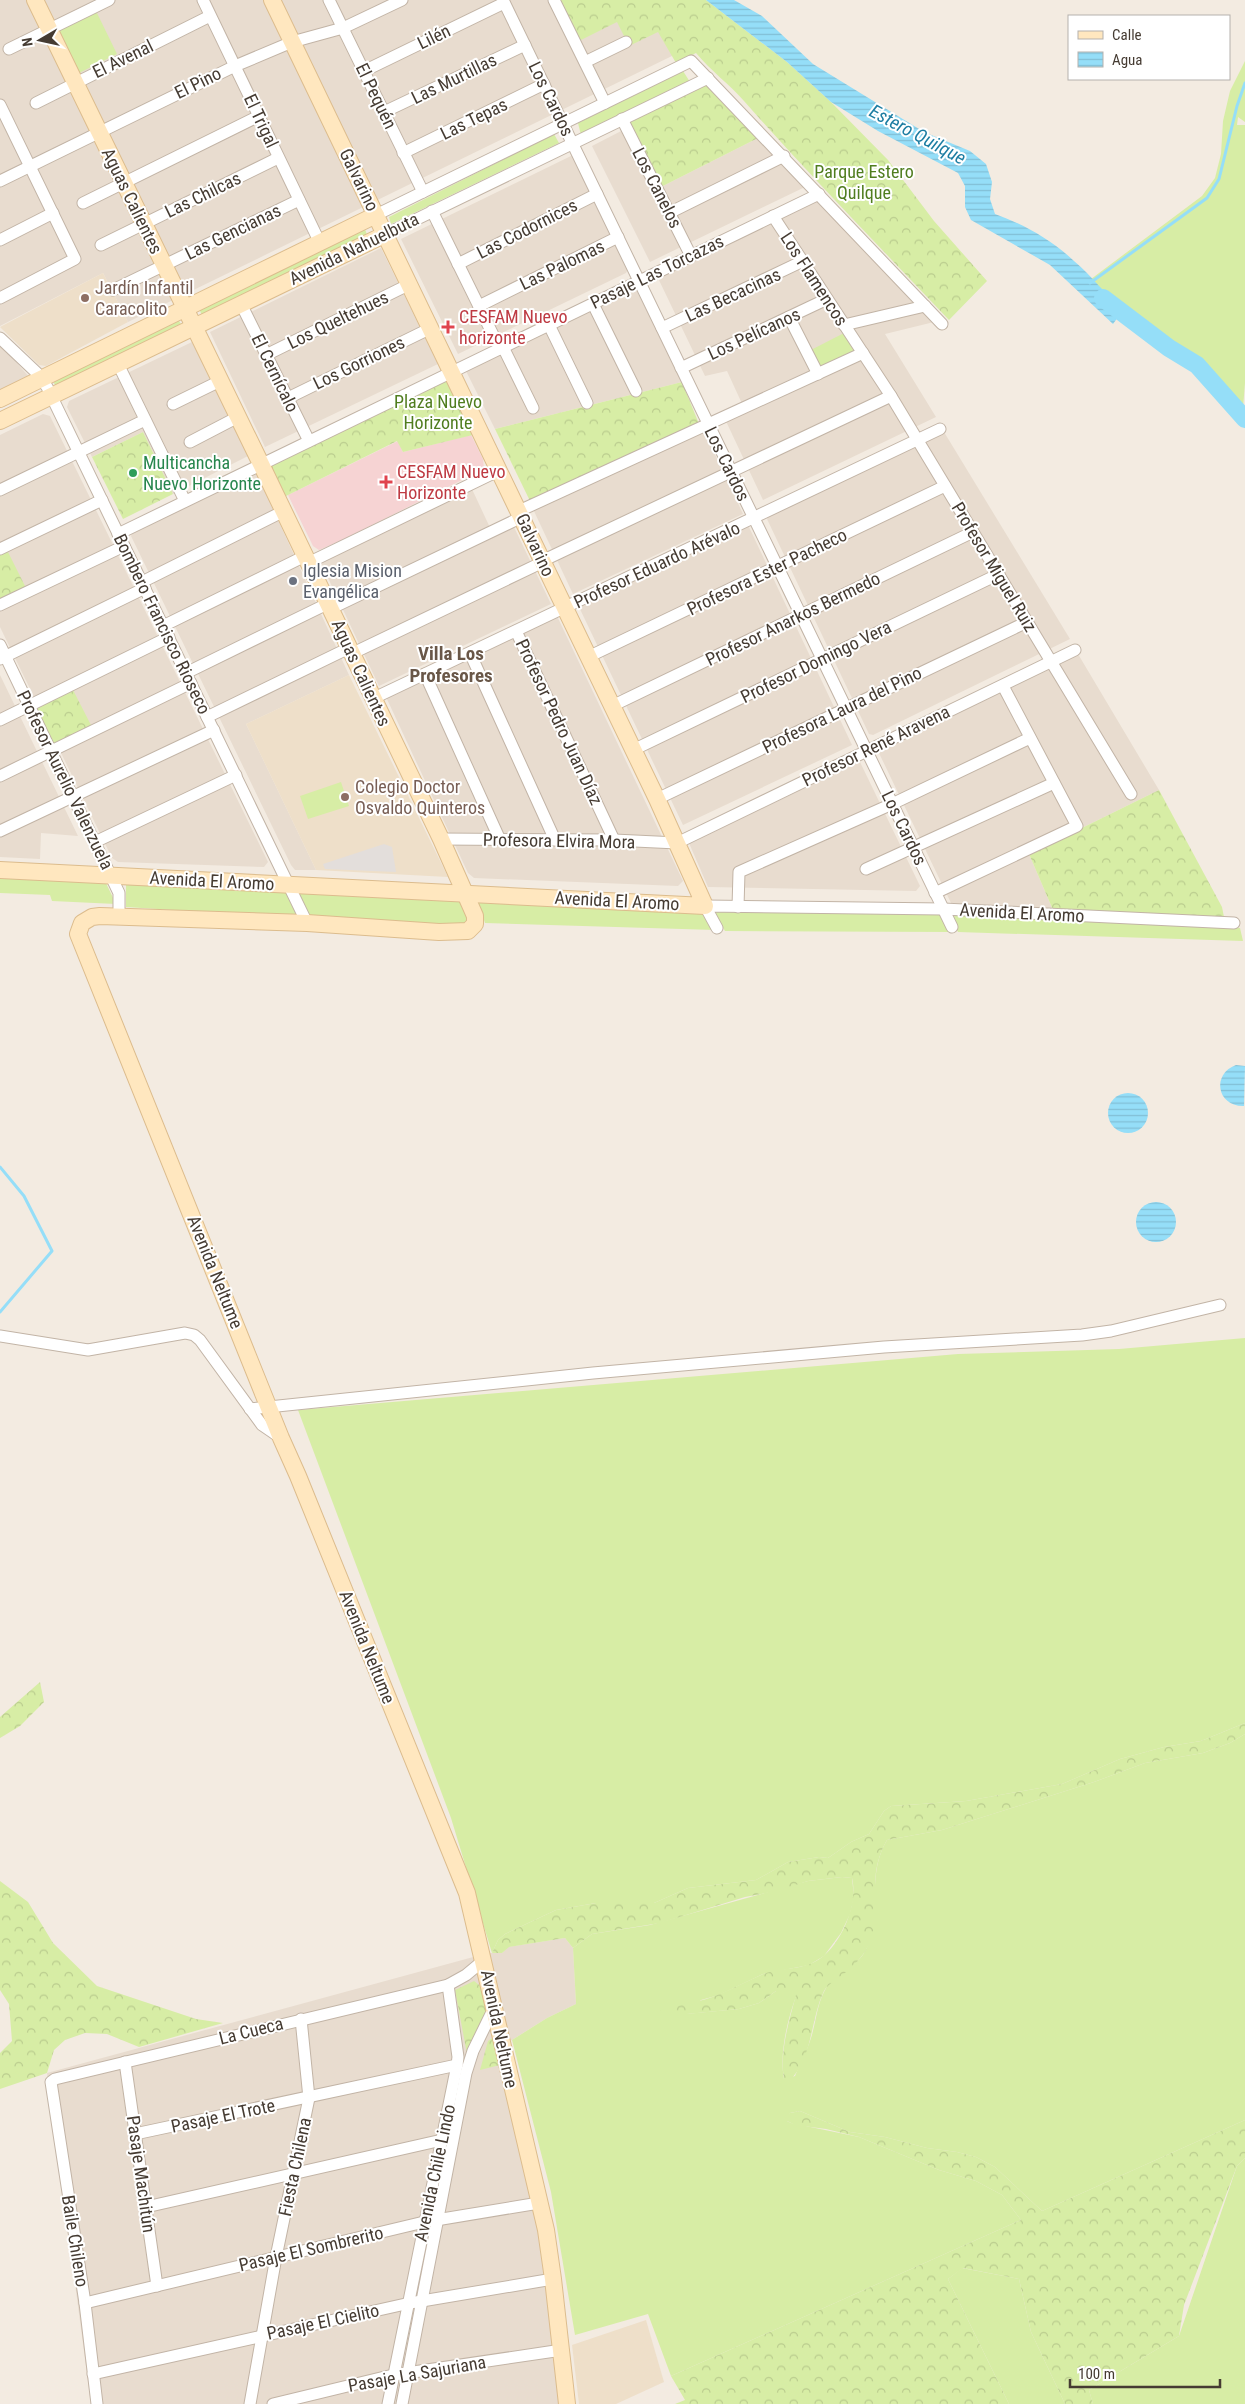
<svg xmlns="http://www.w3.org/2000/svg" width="1245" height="2404" viewBox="0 0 1245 2404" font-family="'Roboto Condensed',sans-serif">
<defs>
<pattern id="forest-crowns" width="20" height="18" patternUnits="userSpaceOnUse" patternTransform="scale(1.25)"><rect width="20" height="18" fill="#d7eda5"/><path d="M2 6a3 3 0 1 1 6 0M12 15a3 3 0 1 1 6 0" fill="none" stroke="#bacc8e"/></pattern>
<pattern id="water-rules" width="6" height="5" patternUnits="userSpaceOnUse" patternTransform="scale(1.25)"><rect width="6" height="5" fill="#95def8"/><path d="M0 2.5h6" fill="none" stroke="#82bfd5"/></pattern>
</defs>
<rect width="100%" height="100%" fill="#f3ebe1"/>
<g fill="#e8dccf">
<path d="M0,0H641L674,55L128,322L103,273L0,326Z"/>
<path d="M627,128L657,189L758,138L805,187L650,262L592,146Z"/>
<path d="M573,155L628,269L626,273L458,354L401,239Z"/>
<path d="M817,199L934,322L885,334L936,417L763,500L724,417L744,408L727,371L705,376L657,276Z"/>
<path d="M381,248L438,364L265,447L210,332Z"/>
<path d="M635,287L682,382L495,429L465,369Z"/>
<path d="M192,342L248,456L173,494L143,432L92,457L67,407L69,401Z"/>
<path d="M0,344L30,378L0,393Z"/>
<path d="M43,414L50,416L268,862L264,867L118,862L112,858L0,627V435Z"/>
<path d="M704,431L743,514L573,594L533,509Z"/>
<path d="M944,432L1070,639L873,735L869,734L767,519L769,515Z"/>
<path d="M256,472L349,675L246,724L316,870H295L291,865L131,536L134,529Z"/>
<path d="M471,487L493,534L513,525L551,604L379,686L320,561Z"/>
<path d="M748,525L852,745L683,825L579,607Z"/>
<path d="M557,616L683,881L678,886L474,878L468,873L386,697Z"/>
<path d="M1078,654L1159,790L1029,854L1053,910L951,903L878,751Z"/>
<path d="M0,675L78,836L41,833L40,859L0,857Z"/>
<path d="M860,762L920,886L916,891L708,887L689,843Z"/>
<path d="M565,1938L573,1948L576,2004L547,2018L507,2043L575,2404H91L47,2073L488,1953H502L508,1947Z"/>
</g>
<g fill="#eedfc9">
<path d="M103,273L128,322L46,366L39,365L0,327Z"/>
<path d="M349,675L448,877L316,870L246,724Z"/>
<path d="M646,2320L664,2382L616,2404H579L572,2345Z"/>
</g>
<path fill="#f6d3d3" d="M471,435L483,459L484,469L342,540L319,550L313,546L288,495L398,441L403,452Z"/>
<g fill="#d7eda5">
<path d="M96,11L117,54L79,73L58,29Z"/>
<path d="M1245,61V122L1238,117L1237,125H1245V383L1243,408L1199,362L1141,323L1109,298L1091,279L1202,196L1215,178L1221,154L1223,121L1230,91Z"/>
<path d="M683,71L690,82L581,135L578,123Z"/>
<path d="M554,134L559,143L391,224L389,217Z"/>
<path d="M365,229L367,235L202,316L199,308Z"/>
<path d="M178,319L182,326L56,387L53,381Z"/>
<path d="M848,331L863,353L818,374L807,352Z"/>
<path d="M341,782L349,806L308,819L300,796Z"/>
<path d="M0,874L104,879L116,904L52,901L50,895L0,893Z"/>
<path d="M126,881L286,890L298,918L126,907Z"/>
<path d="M290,885L464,893L474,926L307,923Z"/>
<path d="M477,900L703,910L715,930L485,923Z"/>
<path d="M714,912L943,914L952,932L725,931Z"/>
<path d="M949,914L1240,928L1243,941L958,932Z"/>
<path d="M1245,1338V1723L1201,1741L1164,1747L1120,1759L1062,1784L966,1801L891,1806L884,1811L869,1834L851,1842L828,1858L819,1857L788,1862L756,1880L688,1888L654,1903H596L556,1910L505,1934L498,1940L492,1953L451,1818L298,1410L958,1354L1119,1349Z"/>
<path d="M1245,1734V2120L1042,2211L995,2167L976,2157L957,2152L927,2148L885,2137L850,2132L800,2111L790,2113L787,2121L791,2123L859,2137L939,2170L976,2181L1002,2195L1021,2220L671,2376L648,2314L575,2335L551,2192L512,2040L547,2018L576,2004L573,1948L592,1934L650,1925L808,1881L842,1877L852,1878L854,1897L850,1914L841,1933L824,1956L809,1965L763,1974L719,1995L701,2000L685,2014L739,2009L759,2003L776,1991H798C788,2017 779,2052 784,2079L795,2076C800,2064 807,2051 811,2038C816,2022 817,2004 825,1990C833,1974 859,1968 867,1947C882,1912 866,1875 887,1840L942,1830L1094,1782L1145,1763L1203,1753L1230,1743Z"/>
<path d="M1245,2158V2404H1093L1089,2390L1179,2336L1237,2166Z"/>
<path d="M962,2268L1019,2279L1031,2332L1065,2404H1009L948,2279Z"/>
</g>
<g fill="url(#forest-crowns)">
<path d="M558,0H706L787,62L831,102L888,160L934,221L987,281L949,320C880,247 810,176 744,101C729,84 711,71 696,53L676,63L658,32L629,46L617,22L579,41Z"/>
<path d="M708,78L758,138L657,189L622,119Z"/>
<path d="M453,372L481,433L403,452L397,441L278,500L261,464Z"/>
<path d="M682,382L699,424L530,501L495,429Z"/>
<path d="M143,432L173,494L123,519L92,457Z"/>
<path d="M5,546L28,592L0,605V549Z"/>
<path d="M71,686L94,731L51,752L29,706Z"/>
<path d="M1159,790L1222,907L1224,917L1053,910L1029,854Z"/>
<path d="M40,1682L44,1702L20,1726L0,1738V1717Z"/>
<path d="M1245,1723V1734L1230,1743L1203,1753L1145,1763L1094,1782L942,1830L887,1840C868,1873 879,1897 873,1930C870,1950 857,1964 841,1976C835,1981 828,1984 824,1991C810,2020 813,2060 788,2082L784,2079C779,2051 790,2018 797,1991H776L759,2003L739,2009L656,2017L661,2010C680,2005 701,2002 720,1994C734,1988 747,1981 761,1975C777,1968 794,1970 810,1964C838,1954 859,1906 852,1878L842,1877L808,1881L777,1891L745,1897L660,1923L592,1934L573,1948L565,1938L509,1947L502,1953H492L498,1940L505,1934L556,1910L596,1903H654L688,1888L756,1880L788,1862L819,1857L828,1858L851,1842L869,1834L884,1811L891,1806L966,1801L1062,1784L1120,1759L1164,1747L1201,1741Z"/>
<path d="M0,1881L28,1902L53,1943L97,1986L196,2019L223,2023L139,2047L107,2034L85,2033L65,2040L54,2050L47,2073L0,2089V2053L12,2041L9,2004L0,1990Z"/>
<path d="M474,1981L483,1988L487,2010L467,2054L455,1990Z"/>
<path d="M495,2036L500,2065L480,2070L488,2041Z"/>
<path d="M800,2111L850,2132L885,2137L927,2148L957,2152L976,2157L995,2167L1042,2211L1245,2120V2158L1237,2166L1184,2305L1179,2336L1089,2390L1093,2404H1065L1031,2332L1019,2279L963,2268L948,2279L1009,2404H675L685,2400L671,2376L1021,2220L1002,2195L976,2181L939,2170L859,2137L826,2129L795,2125L787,2121L786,2116L790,2113Z"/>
</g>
<path fill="#e3dedb" d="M384,844L392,847L396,872L325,869L323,864Z"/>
<g fill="url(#water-rules)">
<path d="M706,0H734L762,16L813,64L924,132L970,151L986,164L992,182L990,199L995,214C1023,224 1052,240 1074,261C1092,276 1105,295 1124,309L1113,324L1050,265L971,220L965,207V186L958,173L878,131L831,102L787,62Z"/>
<path d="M1236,1065L1245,1066L1244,1106C1217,1107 1211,1074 1236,1065Z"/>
<circle cx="1128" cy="1113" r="20"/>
<circle cx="1156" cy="1222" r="20"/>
</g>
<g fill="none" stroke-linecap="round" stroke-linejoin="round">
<g stroke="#95def8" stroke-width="3">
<path d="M1090,283L1207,198L1219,179L1237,106L1245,83"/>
<path d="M0,1167L24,1196L52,1251L0,1312"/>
</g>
<path stroke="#95def8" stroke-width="18" d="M1103,298L1169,348L1197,365L1245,419"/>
<g stroke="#c2b4a6" stroke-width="13">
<g id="street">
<path d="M203,0L320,243"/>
<path d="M329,0L423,192"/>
<path d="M503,0L952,927"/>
<path d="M554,0L605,103"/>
<path d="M9,49L109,0"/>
<path d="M585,62L626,42"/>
<path d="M364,71L504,3"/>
<path d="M36,103L210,16"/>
<path d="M0,105L75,259L0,298"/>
<path d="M384,112L525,45"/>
<path d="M622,119L691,256"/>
<path d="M403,153L544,84"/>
<path d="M0,181L235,66L292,42L343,28L402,0"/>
<path d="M83,203L259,116"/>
<path d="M432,211L500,349"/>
<path d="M669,213L784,156"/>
<path d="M376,215L691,61L942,324"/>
<path d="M773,216L891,396L1131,794"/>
<path d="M386,234L708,78"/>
<path d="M0,240L53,213"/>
<path d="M101,245L278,158"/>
<path d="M458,264L597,194"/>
<path d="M113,290L299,200"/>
<path d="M241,304L309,441"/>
<path d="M593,304L636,391"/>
<path d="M479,306L618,237"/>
<path d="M789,317L818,374"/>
<path d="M549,325L587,403"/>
<path d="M844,325L925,306"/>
<path d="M662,328L803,261"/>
<path d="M0,338L37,373L47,387L307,923"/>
<path d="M503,347L533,408"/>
<path d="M266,355L410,284"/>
<path d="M118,364L185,501"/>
<path d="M681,368L827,299"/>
<path d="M288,398L431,328"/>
<path d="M173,404L220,381"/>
<path d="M190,442L238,417"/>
<path d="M0,490L145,420"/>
<path d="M519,511L863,353"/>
<path d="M118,534L819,194"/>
<path d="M0,549L102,500"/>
<path d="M542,561L891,396"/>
<path d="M308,563L500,470"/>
<path d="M142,582L284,511"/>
<path d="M0,605L124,546"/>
<path d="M330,609L522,517"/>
<path d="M163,626L305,556"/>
<path d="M516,631L614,840"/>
<path d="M0,645L119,893V916"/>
<path d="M470,653L555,840"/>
<path d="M351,654L543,562"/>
<path d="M588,657L945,486"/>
<path d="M0,659L145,588"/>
<path d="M186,673L327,604"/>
<path d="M425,674L500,840"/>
<path d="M372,699L940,429"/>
<path d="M612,706L973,532"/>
<path d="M207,717L349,648"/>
<path d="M0,720L169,637"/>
<path d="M633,750L999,574"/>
<path d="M0,776L191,683"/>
<path d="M657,799L1027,622"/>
<path d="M0,831L214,730"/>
<path d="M441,839L614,840L677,843L1075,650"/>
<path d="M95,842L236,775"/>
<path d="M866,869L1054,783"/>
<path d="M935,893L1077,826L1003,686"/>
<path d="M738,907L739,872L892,804L1030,738"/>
<path d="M717,928L705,906L943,909L1234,923"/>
<path d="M0,1336L88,1350L185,1333L194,1335L200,1340L262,1425L281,1438"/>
<path d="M250,1409L593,1373L884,1347L1082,1335L1111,1331L1220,1305"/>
<path d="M125,2062L157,2286"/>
<path d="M135,2134L457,2065"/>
<path d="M146,2207L442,2140"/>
<path d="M85,2303L424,2222L539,2203"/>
<path d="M93,2374L410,2303L553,2279"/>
<path d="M97,2404L85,2303L51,2082L55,2079L448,1985L466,1975L484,1960"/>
<path d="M250,2404L276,2257L309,2098L301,2019"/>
<path d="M273,2404L393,2375L562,2350"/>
<path d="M388,2404L457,2065L458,2057L448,1985"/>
<path d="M402,2404L466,2073L473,2051L493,2010"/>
</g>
</g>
<g stroke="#dcbc8d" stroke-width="18">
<g id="secondary">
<path d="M35,0L261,464L441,839L475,916V924L468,931L439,932L307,923L100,916L92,917L82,923L78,934L281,1438L298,1476L467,1893L546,2230L553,2279L567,2404"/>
<path d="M0,399L376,215"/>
<path d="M0,421L386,234"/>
<path d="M0,870L705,906L657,799L272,0"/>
</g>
</g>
<use href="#street" stroke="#fff" stroke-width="11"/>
<use href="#secondary" stroke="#ffe7bf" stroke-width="16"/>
</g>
<g fill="#8d6e63" stroke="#fff" stroke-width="2">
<circle cx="85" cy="298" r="5"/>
<circle cx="345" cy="797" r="5"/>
</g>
<g fill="#e0444e" stroke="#fff" stroke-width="2">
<path d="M445.5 319.5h5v5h5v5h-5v5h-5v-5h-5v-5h5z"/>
<path d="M383.5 474.5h5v5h5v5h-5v5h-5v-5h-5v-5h5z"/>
</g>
<circle fill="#2e9e5b" stroke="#fff" stroke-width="2" cx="133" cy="473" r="5"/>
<circle fill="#6b7280" stroke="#fff" stroke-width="2" cx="293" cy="581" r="5"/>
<g text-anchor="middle" stroke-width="4" stroke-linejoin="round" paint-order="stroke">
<g font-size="18" fill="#453b32" stroke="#fff">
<text transform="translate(434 37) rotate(-26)" y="6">Lilén</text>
<text transform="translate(123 59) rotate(-26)" y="6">El Avenal</text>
<text transform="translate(454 79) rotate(-26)" y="6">Las Murtillas</text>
<text transform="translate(198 83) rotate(-26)" y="6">El Pino</text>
<text transform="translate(376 96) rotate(64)" y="6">El Pequén</text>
<text transform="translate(551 99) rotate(64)" y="6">Los Cardos</text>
<text transform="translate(474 119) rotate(-26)" y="6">Las Tepas</text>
<text transform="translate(261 121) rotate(65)" y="6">El Trigal</text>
<text transform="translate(359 180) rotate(64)" y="6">Galvarino</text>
<text transform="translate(657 188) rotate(63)" y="6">Los Canelos</text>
<text transform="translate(203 195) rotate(-26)" y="6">Las Chilcas</text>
<text transform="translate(132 201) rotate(64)" y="6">Aguas Calientes</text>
<text transform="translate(527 229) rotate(-27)" y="6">Las Codornices</text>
<text transform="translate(233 232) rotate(-26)" y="6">Las Gencianas</text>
<text transform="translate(354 249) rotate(-26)" y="6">Avenida Nahuelbuta</text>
<text transform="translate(562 265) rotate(-26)" y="6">Las Palomas</text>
<text transform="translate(657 272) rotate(-26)" y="6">Pasaje Las Torcazas</text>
<text transform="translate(814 279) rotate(57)" y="6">Los Flamencos</text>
<text transform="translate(733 295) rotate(-25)" y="6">Las Becacinas</text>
<text transform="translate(338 320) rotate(-26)" y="6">Los Queltehues</text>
<text transform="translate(754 334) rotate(-25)" y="6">Los Pelícanos</text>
<text transform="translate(359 363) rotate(-26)" y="6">Los Gorriones</text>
<text transform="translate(275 373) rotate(64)" y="6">El Cernícalo</text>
<text transform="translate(727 464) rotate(64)" y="6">Los Cardos</text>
<text transform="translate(535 545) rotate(65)" y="6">Galvarino</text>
<text transform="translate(657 565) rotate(-25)" y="6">Profesor Eduardo Arévalo</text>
<text transform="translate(994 567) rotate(59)" y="6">Profesor Miguel Ruiz</text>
<text transform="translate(767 572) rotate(-26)" y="6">Profesora Ester Pacheco</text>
<text transform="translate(793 619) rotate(-26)" y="6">Profesor Anarkos Bermedo</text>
<text transform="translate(162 624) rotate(64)" y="6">Bombero Francisco Rioseco</text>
<text transform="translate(816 662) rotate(-26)" y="6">Profesor Domingo Vera</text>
<text transform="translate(361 673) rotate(65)" y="6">Aguas Calientes</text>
<text transform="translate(842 710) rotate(-26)" y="6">Profesora Laura del Pino</text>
<text transform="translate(559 722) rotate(65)" y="6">Profesor Pedro Juan Díaz</text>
<text transform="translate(876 746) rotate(-26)" y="6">Profesor René Aravena</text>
<text transform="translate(65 780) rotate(64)" y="6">Profesor Aurelio Valenzuela</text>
<text transform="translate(904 828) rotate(64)" y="6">Los Cardos</text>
<text transform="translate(559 841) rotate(1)" y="6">Profesora Elvira Mora</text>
<text transform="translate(212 881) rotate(3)" y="6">Avenida El Aromo</text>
<text transform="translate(617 901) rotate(3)" y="6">Avenida El Aromo</text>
<text transform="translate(1022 913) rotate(3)" y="6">Avenida El Aromo</text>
<text transform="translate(215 1272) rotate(68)" y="6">Avenida Neltume</text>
<text transform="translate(367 1647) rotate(68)" y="6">Avenida Neltume</text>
<text transform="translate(499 2029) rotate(78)" y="6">Avenida Neltume</text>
<text transform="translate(251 2031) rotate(-14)" y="6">La Cueca</text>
<text transform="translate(223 2116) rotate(-12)" y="6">Pasaje El Trote</text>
<text transform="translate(295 2167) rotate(-78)" y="6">Fiesta Chilena</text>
<text transform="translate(435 2173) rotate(-78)" y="6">Avenida Chile Lindo</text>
<text transform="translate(141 2174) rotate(82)" y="6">Pasaje Machitún</text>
<text transform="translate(75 2241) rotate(81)" y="6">Baile Chileno</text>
<text transform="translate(311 2249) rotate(-13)" y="6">Pasaje El Sombrerito</text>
<text transform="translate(323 2322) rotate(-12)" y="6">Pasaje El Cielito</text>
<text transform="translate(417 2374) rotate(-10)" y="6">Pasaje La Sajuriana</text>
</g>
<g font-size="18" fill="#507d1f" stroke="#fff">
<text x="864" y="178">Parque Estero<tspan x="864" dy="21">Quilque</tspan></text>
<text x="438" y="408">Plaza Nuevo<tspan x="438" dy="21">Horizonte</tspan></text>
</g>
<g font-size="18" fill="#785e54" stroke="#fff" text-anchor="start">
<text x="95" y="294">Jardín Infantil<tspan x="95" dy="21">Caracolito</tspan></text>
<text x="355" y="793">Colegio Doctor<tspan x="355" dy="21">Osvaldo Quinteros</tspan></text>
</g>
<g font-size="18" fill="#be3a42" stroke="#fff" text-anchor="start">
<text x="459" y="323">CESFAM Nuevo<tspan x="459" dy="21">horizonte</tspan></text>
<text x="397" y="478">CESFAM Nuevo<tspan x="397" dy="21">Horizonte</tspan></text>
</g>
<g font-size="18" fill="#27864d" stroke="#fff" text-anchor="start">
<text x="143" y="469">Multicancha<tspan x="143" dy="21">Nuevo Horizonte</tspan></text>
</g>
<g font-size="18" fill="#5b616d" stroke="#fff" text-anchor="start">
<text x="303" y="577">Iglesia Mision<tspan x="303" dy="21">Evangélica</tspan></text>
</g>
<g font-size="19" font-style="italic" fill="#1d7da2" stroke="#fff">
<text transform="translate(918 134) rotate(28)" y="7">Estero Quilque</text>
</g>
<g font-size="19" font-weight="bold" fill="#695748" stroke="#fff">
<text x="451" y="660">Villa Los<tspan x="451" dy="22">Profesores</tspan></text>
</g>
</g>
<rect x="1068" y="15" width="162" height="65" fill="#ffffff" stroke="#b5b1ad"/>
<rect x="1078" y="31" width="25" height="8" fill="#ffe7bf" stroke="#b5b1ad"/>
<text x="1112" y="40" font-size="15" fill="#453b32">Calle</text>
<rect x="1078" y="52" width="25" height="15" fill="url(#water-rules)" stroke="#b5b1ad"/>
<text x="1112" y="65" font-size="15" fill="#453b32">Agua</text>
<g transform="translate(40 40) rotate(261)" stroke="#ffffff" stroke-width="4" paint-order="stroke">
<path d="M0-4L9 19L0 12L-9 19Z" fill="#453b32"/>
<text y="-8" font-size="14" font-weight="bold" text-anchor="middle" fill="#453b32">N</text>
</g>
<path d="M1070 2379v8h150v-8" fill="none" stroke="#453b32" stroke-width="2.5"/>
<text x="1078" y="2379" font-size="15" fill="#453b32" stroke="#ffffff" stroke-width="4" paint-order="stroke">100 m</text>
</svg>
